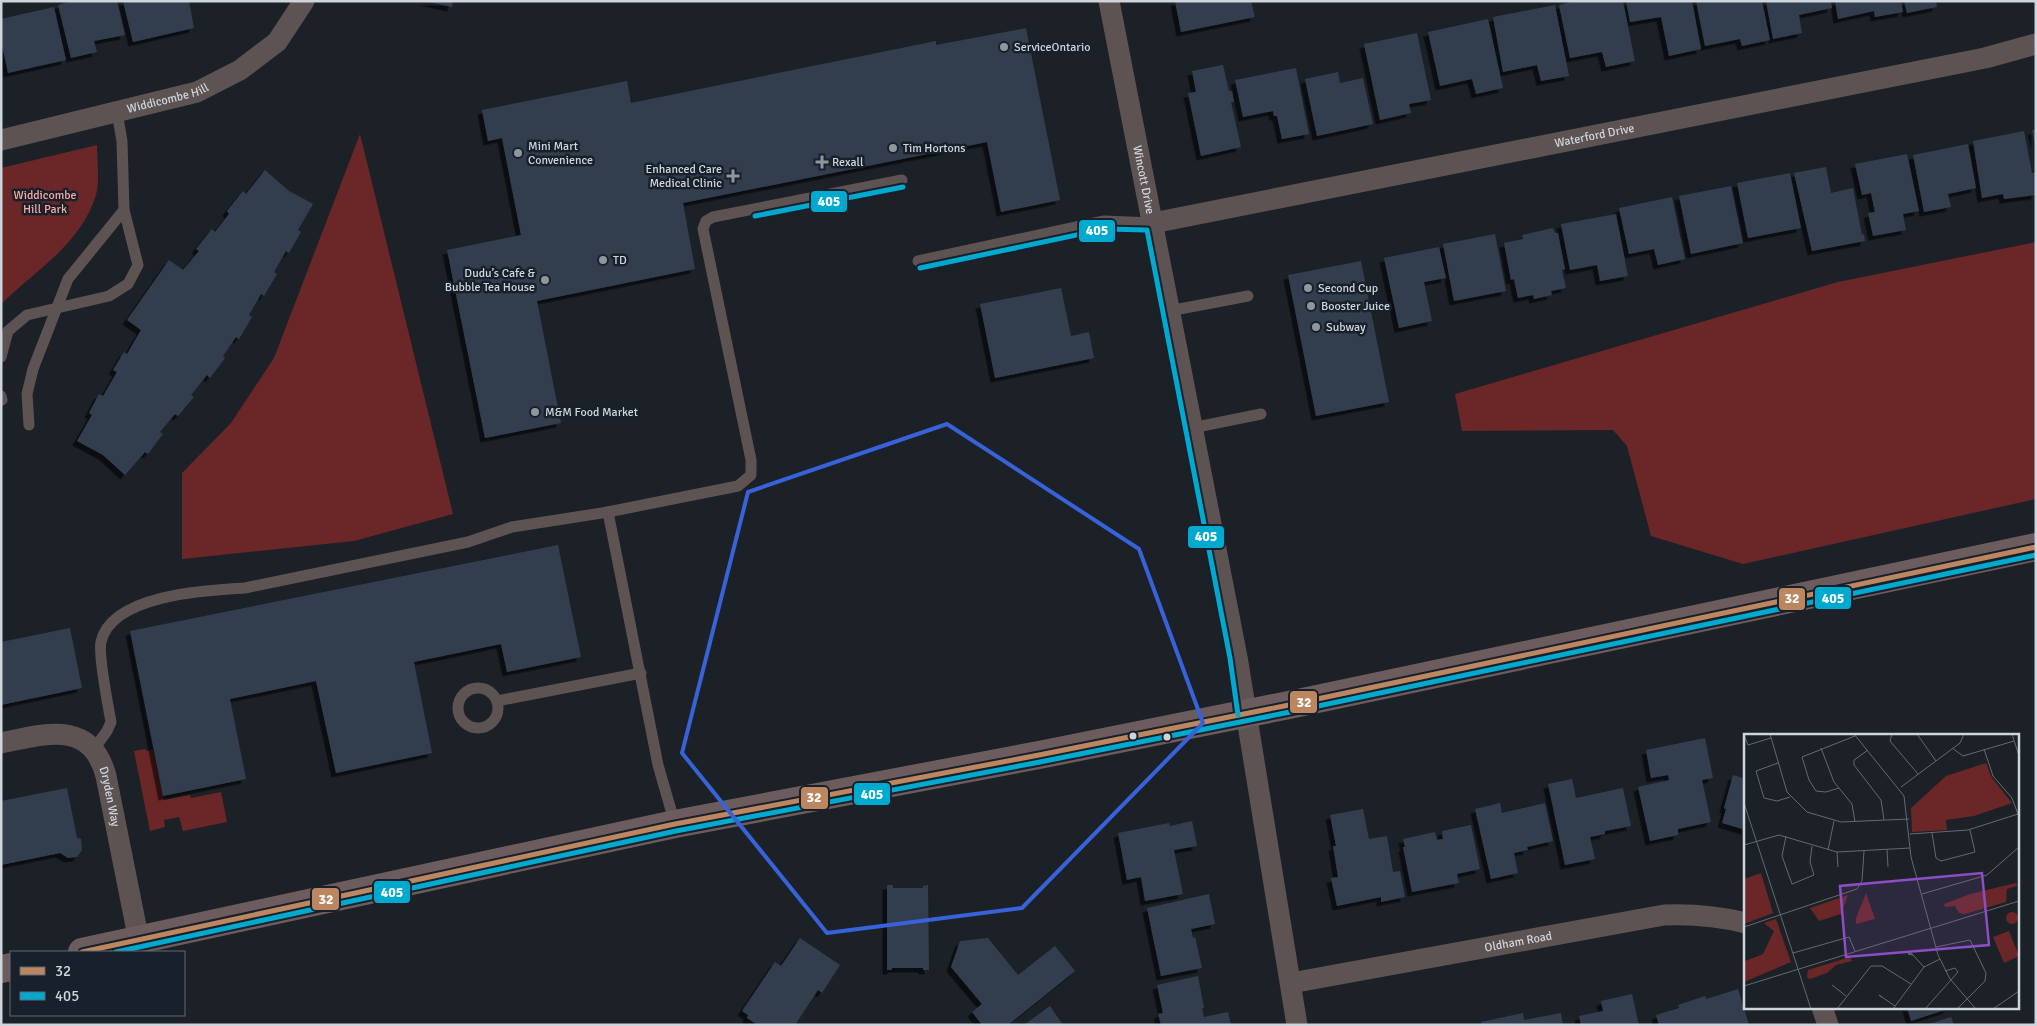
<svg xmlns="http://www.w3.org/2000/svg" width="2037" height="1026" viewBox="0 0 2037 1026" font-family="Signika,sans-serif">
<defs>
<filter id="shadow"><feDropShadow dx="-4.5" dy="4.5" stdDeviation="0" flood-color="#0009"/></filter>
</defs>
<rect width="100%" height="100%" fill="#1c2127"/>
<g fill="#6b2727">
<path d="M360,134L453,514L354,541L182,559V473L231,423L274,358Z"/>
<path d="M97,145C97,161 100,180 96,195C81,244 35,271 1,304V168Z"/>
<path d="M2036,242V499L1743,564L1651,536L1627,446L1613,430L1462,431L1455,394L1838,282Z"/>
<path d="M146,749V751L153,750L164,800L190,795L191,798L221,792L227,822L183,831L179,817L164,820L165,827L150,831L134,751Z"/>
</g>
<g fill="#333e4e" filter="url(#shadow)">
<path d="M72,1H117L125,35L94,41L97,52L71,58L58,5Z"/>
<path d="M123,1H189L194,28L133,42Z"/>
<path d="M424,1H453L452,7Z"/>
<path d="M1175,1H1251L1255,17L1181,32Z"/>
<path d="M1575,1H1623L1635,61L1606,67L1602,52L1570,58L1559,5Z"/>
<path d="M1626,1H1692L1701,49L1669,56L1661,17L1630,22Z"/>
<path d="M1696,1H1762L1770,40L1742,46L1740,39L1705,46Z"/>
<path d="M1766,1H1831L1832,8L1799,15L1802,33L1773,39Z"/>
<path d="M1835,1H1901L1903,12L1875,17L1874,11L1838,19Z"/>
<path d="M1904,1H1936L1937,7L1907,13Z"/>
<path d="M1555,5L1569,76L1541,81L1537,65L1503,72L1493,17Z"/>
<path d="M54,7L66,60L8,73L1,41V19Z"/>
<path d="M1488,19L1503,88L1476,94L1472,79L1440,86L1428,32Z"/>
<path d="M1026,28L1060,200L1001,212L987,142L683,203L695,269L537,301L561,423L485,438L447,250L521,235L502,138L488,141L482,110L627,81L631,103L936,41V45Z"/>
<path d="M1417,33L1431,100L1409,104L1411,113L1380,120L1364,44Z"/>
<path d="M1223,65L1229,91H1232L1234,102H1231L1241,147L1201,156L1188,93L1196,92L1192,71Z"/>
<path d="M1296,68L1309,134L1282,139L1277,116H1274L1273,111L1243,117L1235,80Z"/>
<path d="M1338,72L1340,83L1363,78L1373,124L1317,136L1305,79Z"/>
<path d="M2032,130H2036V143H2035Z"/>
<path d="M2024,131L2032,173H2035L2036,179V195L2004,199L2003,194L1982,198L1973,141Z"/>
<path d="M1968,144L1976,188L1948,194L1951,207L1924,212L1913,155Z"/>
<path d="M1907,154L1919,211L1903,214L1906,230L1873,236L1868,213L1875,212L1871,193L1862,195L1855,164Z"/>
<path d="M1826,167L1831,193L1853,188L1862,235L1864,234L1865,241L1812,251L1794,173Z"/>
<path d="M265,170L289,191L313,204L298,230L301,232L289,253L286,251L274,272L277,274L264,296L261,294L249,315L252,317L239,339L236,337L223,356L225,358L210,378L207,375L191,395L194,397L178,416L175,414L160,432L163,434L148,454L145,452L125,475L103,455L77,441L92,415L89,413L99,394L103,396L117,372L113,370L124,352L127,354L141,330L127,320L169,260L183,270L199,251L196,249L212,229L215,232L229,214L227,211L243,191L246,194Z"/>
<path d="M1790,173L1801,228L1748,238L1737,183Z"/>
<path d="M1731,186L1743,243L1691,254L1679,196Z"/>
<path d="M1672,197L1685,259L1658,265L1654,249L1629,254L1619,208Z"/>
<path d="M1616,214L1628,276L1600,281L1597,265L1570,270L1561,224Z"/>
<path d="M1553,228L1555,233H1558L1565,269L1562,270L1566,288L1551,291L1552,295L1534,299L1533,295L1518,298L1514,279L1511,280L1504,243L1523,239L1522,235Z"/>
<path d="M1495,234L1506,291L1454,301L1443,244Z"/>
<path d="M1439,247L1446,278L1424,282L1432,321L1399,328L1384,258Z"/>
<path d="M1361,261L1389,402L1316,416L1288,275Z"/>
<path d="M1061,288L1071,336L1089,332L1094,358L995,378L980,304Z"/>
<path d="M558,545L581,657L507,672L501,644L414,662L432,753L336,773L316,681L230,699L246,779L163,796L130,631Z"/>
<path d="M70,628L82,688L1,705V642Z"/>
<path d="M1705,738L1713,778L1702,780L1711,822L1678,829V835L1650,841L1638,787L1669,780L1668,775L1651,778L1646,750Z"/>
<path d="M1733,775L1746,779V830L1722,823L1726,809L1724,808Z"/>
<path d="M1572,779L1576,798L1623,788L1631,826L1605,831V834L1590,837L1595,859L1565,865L1548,784Z"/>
<path d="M67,788L77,838L81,839L82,850L77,857L68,858L60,853L1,865V801Z"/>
<path d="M1500,803L1502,813L1545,803L1553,841L1527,847L1528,850L1514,853L1518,873L1491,879L1475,809Z"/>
<path d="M1363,809L1369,839L1387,836L1393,872L1400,871L1405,897L1381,902V897L1337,906L1331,878L1338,877L1333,846H1336L1330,815Z"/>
<path d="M1192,821L1197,846L1174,850L1183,894L1145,901L1141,877L1127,880L1118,833L1169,823L1170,826Z"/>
<path d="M1471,825L1480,869L1457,874L1459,883L1412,892L1403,847H1405L1403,839L1435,832L1437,840L1443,839L1442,831Z"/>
<path d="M887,885H893V888H923V886L928,885L929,970H923V968H892V970H887Z"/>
<path d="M1209,894L1215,924L1191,929L1193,938L1195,937L1202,968L1161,976L1147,908Z"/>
<path d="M800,938L840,965L822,993L818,990L795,1025H758L747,1018L748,1015L742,1011L775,962L781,966Z"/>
<path d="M988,938L1018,975L1055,946L1075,971L1008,1025H982L972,1012L982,1004L951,967L960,941Z"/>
<path d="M1198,976L1204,1008H1202L1204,1017L1228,1012L1231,1025H1161L1158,1014L1163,1013L1157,985Z"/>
<path d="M1738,989L1749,1025H1659L1656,1015L1679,1008L1678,1005L1705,996L1706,999Z"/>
<path d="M1632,994L1639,1025H1581L1579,1016L1603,1011L1601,1001Z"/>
<path d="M1050,1006L1063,1025H1024Z"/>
<path d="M1907,1007H1947L1948,1009L1911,1021Z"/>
<path d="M1523,1013L1524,1020L1561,1013L1563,1025H1481V1022Z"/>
<path d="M1951,1017L1954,1025H1929V1024Z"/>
</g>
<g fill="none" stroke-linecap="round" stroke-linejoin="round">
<g stroke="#5d5353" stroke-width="11">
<path d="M918,261L1104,221L1153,223"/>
<path d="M1169,311L1248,296"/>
<path d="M1,357L8,331L27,315L109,296L128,284L138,265L124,210"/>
<path d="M1,396L2,400"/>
<path d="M29,425L27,394L33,369L68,279L124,210L122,141L117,112"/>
<path d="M1192,428L1261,414"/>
<path d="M608,512L658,765L675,824"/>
<circle cx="478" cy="708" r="20"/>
<path d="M497,701L641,673"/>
<path d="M94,749L107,731L111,722C108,705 98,655 101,642C111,595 206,590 245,588L468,542L512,527L608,512L738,486L751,475V460L703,229L706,221L713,217L902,180"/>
</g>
<g stroke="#5d5353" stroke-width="21">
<path id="s1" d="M1109,1L1237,657L1297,1025"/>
<path id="s2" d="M1,140L197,92L240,70L277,42L304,1"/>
<path id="s3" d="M1153,223L1985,58L2036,44"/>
<path id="s4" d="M1,743C45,734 91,719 106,776L139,941"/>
<path id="s5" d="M1291,983L1664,915C1692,914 1718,916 1746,923"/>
<path d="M1822,1007L1828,1025"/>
</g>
<g stroke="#6d5c5d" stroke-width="28">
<path d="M82,952L675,824L1039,755L1284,706L2036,547"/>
<path d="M1,969L11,967"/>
</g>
<g stroke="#18202b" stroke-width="9">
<path id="bus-1" d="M82,952L675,824L1039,755L1284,706L2036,547"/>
</g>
<g stroke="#18202b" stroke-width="9">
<g id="bus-2">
<path d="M755,216L903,187"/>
<path d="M920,268L1105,229L1147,230L1230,658L1238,715"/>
<path d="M116,952L676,831L1040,762L1285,713L2036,555"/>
</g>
</g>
<use href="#bus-1" stroke="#bb8660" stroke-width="5"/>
<use href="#bus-2" stroke="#00a9ce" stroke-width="5"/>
</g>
<path fill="none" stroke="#3862d9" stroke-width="4" stroke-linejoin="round" d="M947,424L1139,549L1203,723L1022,908L827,933L682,753L748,492Z"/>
<g fill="#90969d" stroke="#18202b" stroke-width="2">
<circle cx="1004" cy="47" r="5"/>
<circle cx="893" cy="148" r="5"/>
<circle cx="518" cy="153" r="5"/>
<path d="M819.5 154.5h5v5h5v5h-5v5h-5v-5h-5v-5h5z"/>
<path d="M730.5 168.5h5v5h5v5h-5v5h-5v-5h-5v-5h5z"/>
<circle cx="603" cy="260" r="5"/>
<circle cx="545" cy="280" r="5"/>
<circle cx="1308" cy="288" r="5"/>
<circle cx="1311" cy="306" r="5"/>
<circle cx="1316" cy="327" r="5"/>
<circle cx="535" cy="412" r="5"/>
</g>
<g fill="#cfd5dd" stroke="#18202b" stroke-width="2">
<circle cx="1133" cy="736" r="4.5"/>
<circle cx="1167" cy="737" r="4.5"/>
</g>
<g text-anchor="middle" stroke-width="5" stroke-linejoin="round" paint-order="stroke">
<g font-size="12" fill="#cfd5dd" stroke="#18202b" text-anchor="start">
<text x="1014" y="51">ServiceOntario</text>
<text x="528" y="150">Mini Mart<tspan x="528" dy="14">Convenience</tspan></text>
<text x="903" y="152">Tim Hortons</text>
<text x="832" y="166">Rexall</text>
<text x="722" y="173" text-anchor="end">Enhanced Care<tspan x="722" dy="14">Medical Clinic</tspan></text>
<text x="613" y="264">TD</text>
<text x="535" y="277" text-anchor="end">Dudu’s Cafe &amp;<tspan x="535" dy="14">Bubble Tea House</tspan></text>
<text x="1318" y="292">Second Cup</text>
<text x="1321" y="310">Booster Juice</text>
<text x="1326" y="331">Subway</text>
<text x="545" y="416">M&amp;M Food Market</text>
</g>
<g font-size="12" fill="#cfd5dd" stroke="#18202b">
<text dy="4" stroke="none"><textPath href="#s2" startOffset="172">Widdicombe Hill</textPath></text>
<text dy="4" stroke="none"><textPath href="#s3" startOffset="450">Waterford Drive</textPath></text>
<text dy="4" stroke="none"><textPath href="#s1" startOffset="182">Wincott Drive</textPath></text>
<text dy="4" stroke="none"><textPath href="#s4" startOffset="148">Dryden Way</textPath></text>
<text dy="4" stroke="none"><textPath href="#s5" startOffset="231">Oldham Road</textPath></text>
</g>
<g font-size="12" fill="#f6aaa4" stroke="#18202b">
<text x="45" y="199">Widdicombe<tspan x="45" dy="14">Hill Park</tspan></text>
</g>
</g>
<g transform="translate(1744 734)">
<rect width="275" height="275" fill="#1c2127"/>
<path d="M242,29L248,44L268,69L230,82L202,86L203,96L168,98L167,74L202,42ZM17,139L29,179L0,190V145ZM272,149L273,152L263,155L262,168L221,180L215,179L211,172L201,173L200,170L226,160ZM122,159L131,185L112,190V184ZM104,161L97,180L75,187L66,174ZM262 184a6 6 0 1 1 12 0a6 6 0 1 1-12 0ZM32,185L47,228L0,248L1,227L19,220L30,197L20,189ZM265,197L275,222L260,229L249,203ZM106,223L108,227L92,231L83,239L66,245L63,243L64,236Z" fill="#6b2727"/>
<path fill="none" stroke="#646970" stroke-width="1" d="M26,0L43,58L63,78L97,88L165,85M110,0L160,62L167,123L194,221L206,245L232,275M148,0L146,7L174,40M173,0L192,27M268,0L275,22M0,1L4,11L27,4M77,14L90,48L108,70L111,88M208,14L219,22L270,7M240,15L249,42L268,64L275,83M124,16L110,26V31L137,66L140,86M34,29L12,37L20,64L33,67L46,63M157,53L216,9L220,0M95,54L82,58L72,57L65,46L58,23L111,2M0,69L67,275M188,99L192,124L197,127L231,118L226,96M166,100L224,96L274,80M42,102L38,122L48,150L70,141L66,128L68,112M0,111L35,101L93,118L166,114M143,115L144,133M84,116L90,87M93,118L94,133M178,160L243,141L275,113M0,193L113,155L118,147L120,117M192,213L226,206L242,239L241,247L213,275M49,219L105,203L111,217M169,221L164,220L167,219L169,221L178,231L180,233M88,251L102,262M0,252L275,167M139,264L135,261L151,272M93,275L127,232H138L167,250M149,275L180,233L196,225M181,275L214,238L211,234L201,237M249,275L275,257"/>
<path fill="#8c4ec5" fill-opacity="0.15" stroke="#8c4ec5" stroke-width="2.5" d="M238,139L245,211L102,223L96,152Z"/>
<rect width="275" height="275" fill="none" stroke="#cfd5dd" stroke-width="2.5"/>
</g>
<g stroke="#18202b" stroke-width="2">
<rect x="810" y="190" width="38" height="23" rx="5" fill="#00a9ce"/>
<rect x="1078" y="219" width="38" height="24" rx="5" fill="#00a9ce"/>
<rect x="1187" y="525" width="38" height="24" rx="5" fill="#00a9ce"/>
<rect x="1814" y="586" width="38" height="24" rx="5" fill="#00a9ce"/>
<rect x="1778" y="587" width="28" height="24" rx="5" fill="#bb8660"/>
<rect x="1289" y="690" width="29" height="24" rx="5" fill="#bb8660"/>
<rect x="853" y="782" width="38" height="24" rx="5" fill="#00a9ce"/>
<rect x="800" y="786" width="29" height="24" rx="5" fill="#bb8660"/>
<rect x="373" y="880" width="38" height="24" rx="5" fill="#00a9ce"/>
<rect x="311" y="887" width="29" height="24" rx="5" fill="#bb8660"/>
</g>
<g font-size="14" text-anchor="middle" font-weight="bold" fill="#fff">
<text x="829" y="206">405</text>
<text x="1097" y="235">405</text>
<text x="1206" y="541">405</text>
<text x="1833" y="603">405</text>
<text x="1792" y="603">32</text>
<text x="1304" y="707">32</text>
<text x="872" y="799">405</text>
<text x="814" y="802">32</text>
<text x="392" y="897">405</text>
<text x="326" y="904">32</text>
</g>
<rect width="2037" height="1026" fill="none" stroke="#cfd5dd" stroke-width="5"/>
<rect x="10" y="951" width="175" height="65" fill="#18202b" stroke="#616872"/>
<rect x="20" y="967" width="25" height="8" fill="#bb8660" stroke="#616872"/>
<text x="55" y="976" font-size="15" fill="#cfd5dd">32</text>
<rect x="20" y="992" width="25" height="8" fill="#00a9ce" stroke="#616872"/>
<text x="55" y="1001" font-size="15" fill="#cfd5dd">405</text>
</svg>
